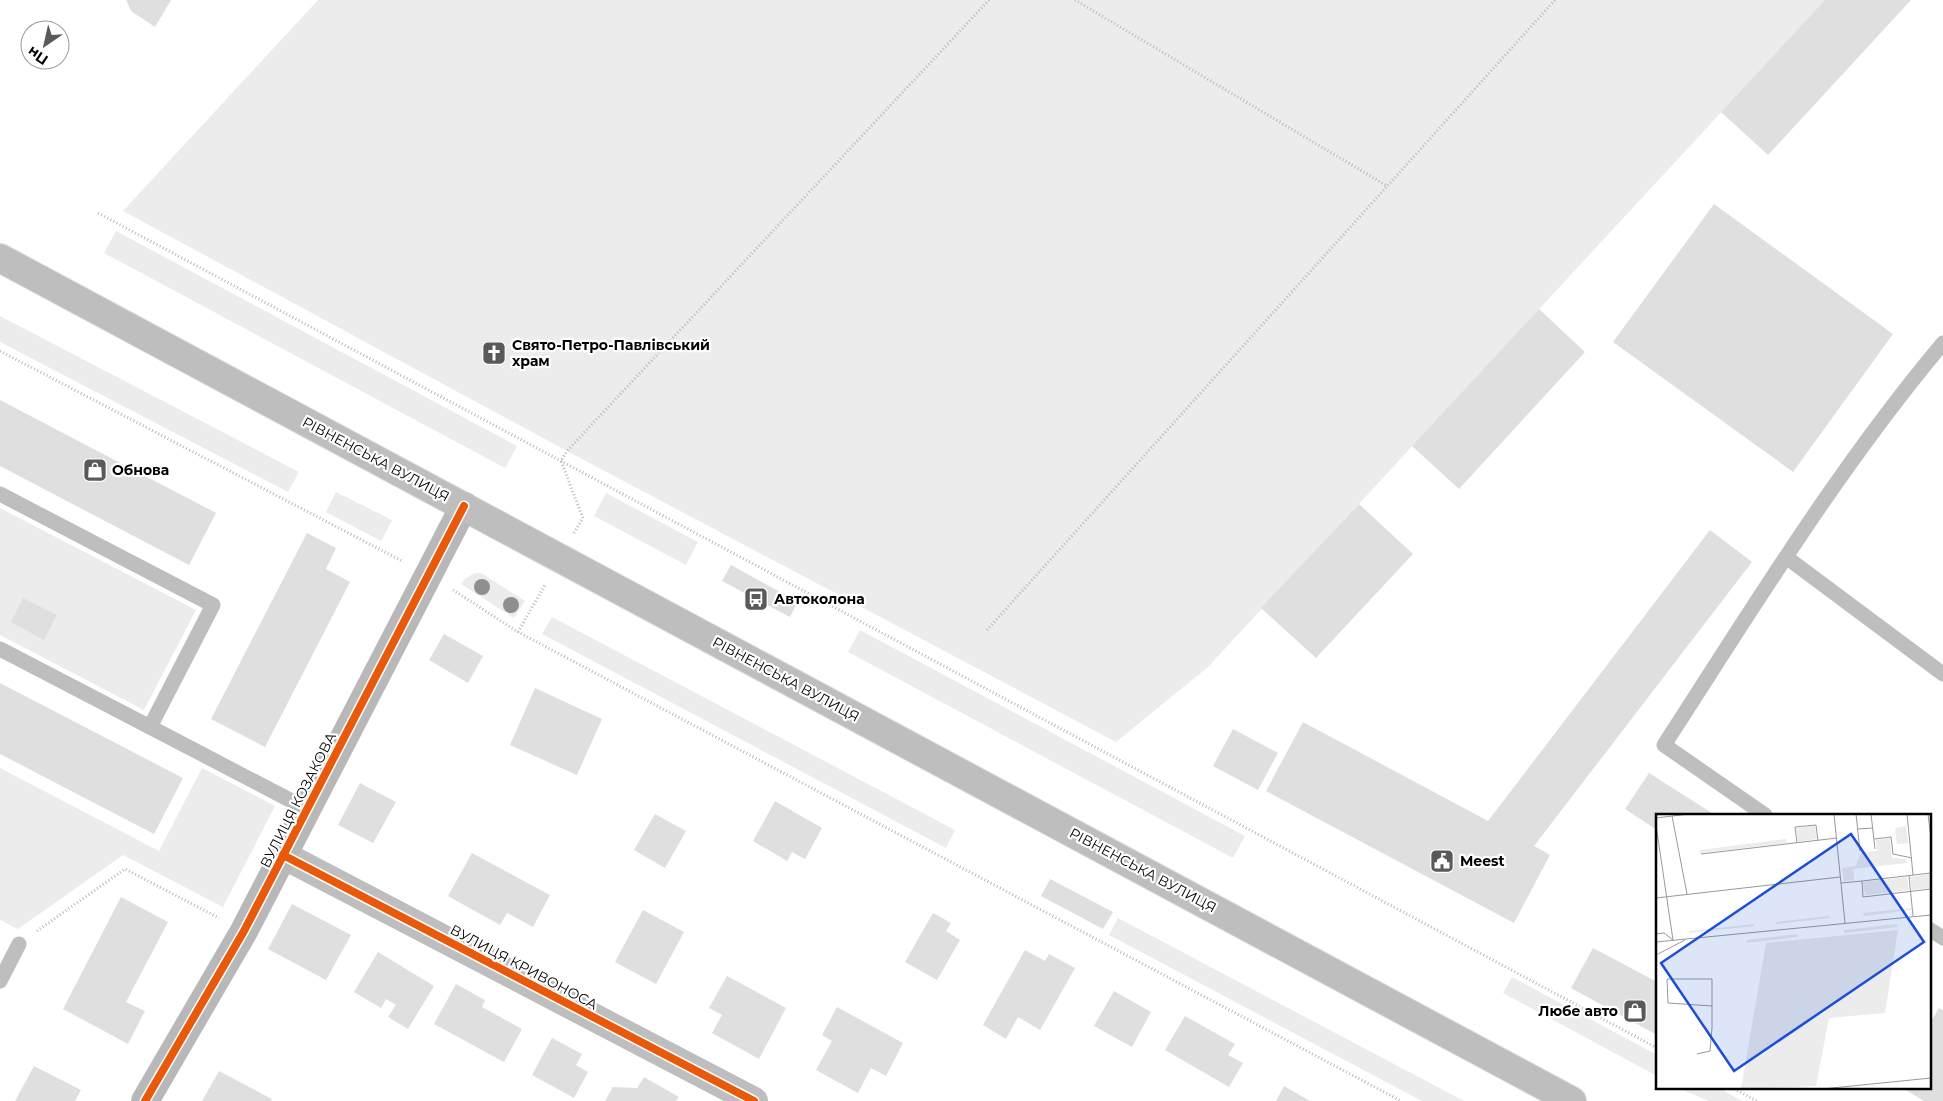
<svg xmlns="http://www.w3.org/2000/svg" width="1943" height="1101" viewBox="0 0 1943 1101" font-family="Montserrat,sans-serif">
<rect width="100%" height="100%" fill="#fff"/>
<g fill="#ececec">
<path d="M318,0H1825L1208,667L1116,742L567,451L123,211Z"/>
<path d="M116,231L517,446L505,468L104,253Z"/>
<path d="M0,316L299,472L288,492L0,342Z"/>
<path d="M336,492L392,520L381,541L326,512Z"/>
<path d="M606,493L698,542L686,565L594,516Z"/>
<path d="M0,508L196,610L144,710L0,635Z"/>
<path d="M475,573H481L525,601L514,618L461,584L466,578Z"/>
<path d="M552,617L955,830L946,848L542,634Z"/>
<path d="M860,630L1245,836L1233,858L848,652Z"/>
<path d="M0,768L159,851L202,768L275,806L223,907L123,855L18,929L0,920Z"/>
<path d="M1118,918L1464,1101H1422L1109,935Z"/>
<path d="M1512,977L1657,1055V1076L1503,993Z"/>
<path d="M1686,1087H1717L1742,1101H1709L1685,1091Z"/>
</g>
<g fill="#dfdfdf">
<path d="M126,0H171L155,27L131,11Z"/>
<path d="M1825,0H1911L1768,155L1721,112Z"/>
<path d="M1714,204L1893,334L1793,472L1613,342Z"/>
<path d="M1539,309L1585,352L1459,489L1412,446Z"/>
<path d="M0,400L216,513L189,565L0,466Z"/>
<path d="M1359,504L1413,554L1316,658L1261,608Z"/>
<path d="M1710,530L1752,562L1534,846L1550,855L1514,923L1266,791L1303,722L1488,821Z"/>
<path d="M307,533L336,548L326,569L350,582L265,747L211,719Z"/>
<path d="M731,565L798,602L790,617L722,581Z"/>
<path d="M23,598L57,615L44,640L11,622Z"/>
<path d="M444,634L483,656L468,683L429,660Z"/>
<path d="M0,683L183,778L154,834L0,754Z"/>
<path d="M535,688L602,719L577,775L510,745Z"/>
<path d="M1233,729L1278,753L1258,790L1213,766Z"/>
<path d="M1649,773L1715,815H1657V830L1625,809Z"/>
<path d="M360,783L396,802L373,843L338,825Z"/>
<path d="M775,801L822,828L805,859L792,852L787,861L753,841Z"/>
<path d="M655,814L686,831L665,868L634,850Z"/>
<path d="M472,853L550,895L533,927L507,913L500,925L448,896Z"/>
<path d="M1050,879L1113,912L1103,929L1041,896Z"/>
<path d="M121,897L168,922L126,1002L145,1011L128,1044L63,1009Z"/>
<path d="M292,904L351,935L326,980L268,949Z"/>
<path d="M643,910L684,932L656,984L615,962Z"/>
<path d="M933,913L951,923L946,931L960,940L937,980L905,962Z"/>
<path d="M1593,948L1657,982V1035L1571,988Z"/>
<path d="M1025,950L1045,961L1049,954L1075,968L1040,1030L1018,1017L1006,1039L983,1025Z"/>
<path d="M378,952L434,986L408,1029L388,1017L396,1005L386,999L381,1008L354,992Z"/>
<path d="M727,976L786,1008L759,1059L712,1033L722,1015L709,1008Z"/>
<path d="M456,984L485,1000L482,1007L522,1029L504,1062L434,1024Z"/>
<path d="M1114,991L1151,1012L1132,1047L1094,1026Z"/>
<path d="M837,1007L903,1043L886,1076L871,1068L858,1093L816,1070L832,1041L822,1035Z"/>
<path d="M1939,1008L1943,1010V1101H1924L1901,1087H1929V1025Z"/>
<path d="M1185,1016L1235,1044L1228,1055L1243,1063L1229,1087L1165,1050Z"/>
<path d="M552,1038L582,1054L576,1065L588,1072L574,1098L532,1075Z"/>
<path d="M34,1066L81,1090L75,1101H15Z"/>
<path d="M219,1071L272,1099L271,1101H202Z"/>
<path d="M644,1077L679,1097L676,1101H605L613,1087L637,1088Z"/>
<path d="M1284,1086L1310,1101H1276Z"/>
</g>
<g fill="none" stroke-linecap="round" stroke-linejoin="round">
<g stroke="#dbdbdb" stroke-width="30">
<path id="primary" d="M0,258L1572,1101"/>
</g>
<g stroke="#b9b9b9" stroke-width="3" stroke-dasharray="1 2.5" stroke-linecap="butt">
<path d="M1075,0L1387,186"/>
<path d="M98,213L1657,1048"/>
<path d="M0,351L402,561"/>
<path d="M574,533L583,518L561,461L567,451L989,0"/>
<path d="M453,590L518,632L1401,1101"/>
<path d="M987,630L1555,0"/>
<path d="M518,632L545,585"/>
<path d="M37,931L125,869L219,918"/>
<path d="M1731,1087L1757,1101"/>
</g>
<g stroke="#bebebe" stroke-width="15">
<path d="M0,494L213,605L150,727L0,649"/>
<path d="M1786,557L1943,674"/>
<path d="M150,727L307,809"/>
<path d="M1765,815L1664,745C1753,608 1838,468 1943,343"/>
<path d="M1929,929L1943,938"/>
<path d="M0,981L19,944"/>
</g>
<path stroke="#bebebe" stroke-width="28" d="M283,855L754,1101"/>
<path stroke="#b8b8b8" stroke-width="28" d="M145,1101L244,931L464,506"/>
<use href="#primary" stroke="#bebebe" stroke-width="28"/>
<g stroke="#fff" stroke-width="11">
<g id="cycleway">
<path d="M283,855L754,1101"/>
<path d="M145,1101L244,931L464,506"/>
</g>
</g>
<use href="#cycleway" stroke="#e8590c" stroke-width="8"/>
</g>
<g fill="#8f8f8f">
<circle cx="482" cy="587" r="8"/>
<circle cx="511" cy="605" r="8"/>
</g>
<defs>
<g id="church-square" transform="scale(1.25)"><rect x="-9" y="-9" width="18" height="18" rx="4" fill="#595959" stroke="#fff"/><path d="M-1.2-6h2.4v3.5h3.3v2.4h-3.3V6h-2.4V-.1h-3.3v-2.4h3.3Z" fill="#fff"/></g>
<g id="shop-square" transform="scale(1.25)"><rect x="-9" y="-9" width="18" height="18" rx="4" fill="#595959" stroke="#fff"/><path d="M-5-2.5h2.3a2.7 3.5 0 0 1 5.4 0H5L5.5 6h-11ZM-1.5-2.5h3a1.5 2.3 0 0 0-3 0Z" fill="#fff"/></g>
<g id="bus-square" transform="scale(1.25)"><rect x="-9" y="-9" width="18" height="18" rx="4" fill="#595959" stroke="#fff"/><path d="M-5-6H5V4H4V6H2V4H-2V6H-4V4H-5ZM-3.5-4V0h7V-4ZM-3.5 1.2v1.5H-2V1.2ZM2 1.2v1.5H3.5V1.2Z" fill="#fff"/></g>
<g id="civic-square" transform="scale(1.25)"><rect x="-9" y="-9" width="18" height="18" rx="4" fill="#595959" stroke="#fff"/><path d="M-.6-6.5H3V-4.5H.6V-3L4-1V1h2V6H-6V1h2V-1L-.6-3ZM-1.2 2.5V6h2.4V2.5Z" fill="#fff"/></g>
</defs>
<g fill-rule="evenodd">
<use href="#church-square" x="494" y="353"/>
<use href="#shop-square" x="95" y="470"/>
<use href="#bus-square" x="756" y="599"/>
<use href="#civic-square" x="1442" y="861"/>
<use href="#shop-square" x="1635" y="1011"/>
</g>
<g text-anchor="middle" stroke-width="4.5" stroke-linejoin="round" paint-order="stroke">
<g font-size="14" font-weight="bold" fill="#000" stroke="#fff" text-anchor="start">
<text x="512" y="350">Свято-Петро-Павлівський<tspan x="512" dy="16">храм</tspan></text>
<text x="112" y="475">Обнова</text>
<text x="774" y="604">Автоколона</text>
<text x="1460" y="866">Meest</text>
<text x="1618" y="1016" text-anchor="end">Любе авто</text>
</g>
<g font-size="14" fill="#000" stroke="#fff">
<text transform="translate(376 459) rotate(28)" y="5">РІВНЕНСЬКА ВУЛИЦЯ</text>
<text transform="translate(786 679) rotate(28)" y="5">РІВНЕНСЬКА ВУЛИЦЯ</text>
<text transform="translate(298 800) rotate(-63)" y="5">ВУЛИЦЯ КОЗАКОВА</text>
<text transform="translate(1143 870) rotate(28)" y="5">РІВНЕНСЬКА ВУЛИЦЯ</text>
<text transform="translate(524 967) rotate(28)" y="5">ВУЛИЦЯ КРИВОНОСА</text>
</g>
</g>
<g transform="translate(1656 814)">
<rect width="275" height="275" fill="#fff"/>
<path d="M159,12L161,25L142,28L140,14ZM250,12L252,29L241,30L239,14ZM234,24L236,44L250,45L251,49L197,55L198,66L188,67L186,54L200,52L205,38L221,37L220,26ZM130,25L131,29L44,39V36ZM275,60V74L256,76L254,63ZM251,63L253,76L209,81L207,68ZM255,94V96L208,102L207,99ZM173,102V104L120,110V108ZM98,110V112L33,119V117ZM241,110L242,113L188,119V116ZM242,116L229,199L173,204L160,272L85,275L110,129ZM142,120V123L91,129V126Z" fill="#ececec"/>
<path fill="none" stroke="#999" stroke-width="1" d="M178,0L189,109M200,0L204,37M215,0L219,35M251,0L257,61M272,0L275,24M16,2L31,80M0,4L33,0M0,11L17,126M201,15L217,14M218,25L235,23L237,40L256,44M141,29L139,13L160,11L162,27M45,40L181,24M275,59L206,67L207,83L275,75M253,62L257,102M185,69L206,67M0,84L184,63M0,120L8,119L17,126M0,128L275,101M0,141L29,126M41,240L54,237L56,214V165H11L12,189L56,192M166,275L275,264"/>
<path fill="#1d4ed8" fill-opacity="0.15" stroke="#1d4ed8" stroke-width="2.5" d="M195,20L268,128L78,257L5,149Z"/>
<rect width="275" height="275" fill="none" stroke="#000" stroke-width="2.5"/>
</g>
<g transform="translate(45 45) rotate(214)"><circle r="24" fill="#ffffff" stroke="#999999"/>
<path d="M0-4L9 19L0 12L-9 19Z" fill="#595959"/>
<text y="-8" font-size="14" font-weight="bold" text-anchor="middle" fill="#000000">Пн</text>
</g>
</svg>
